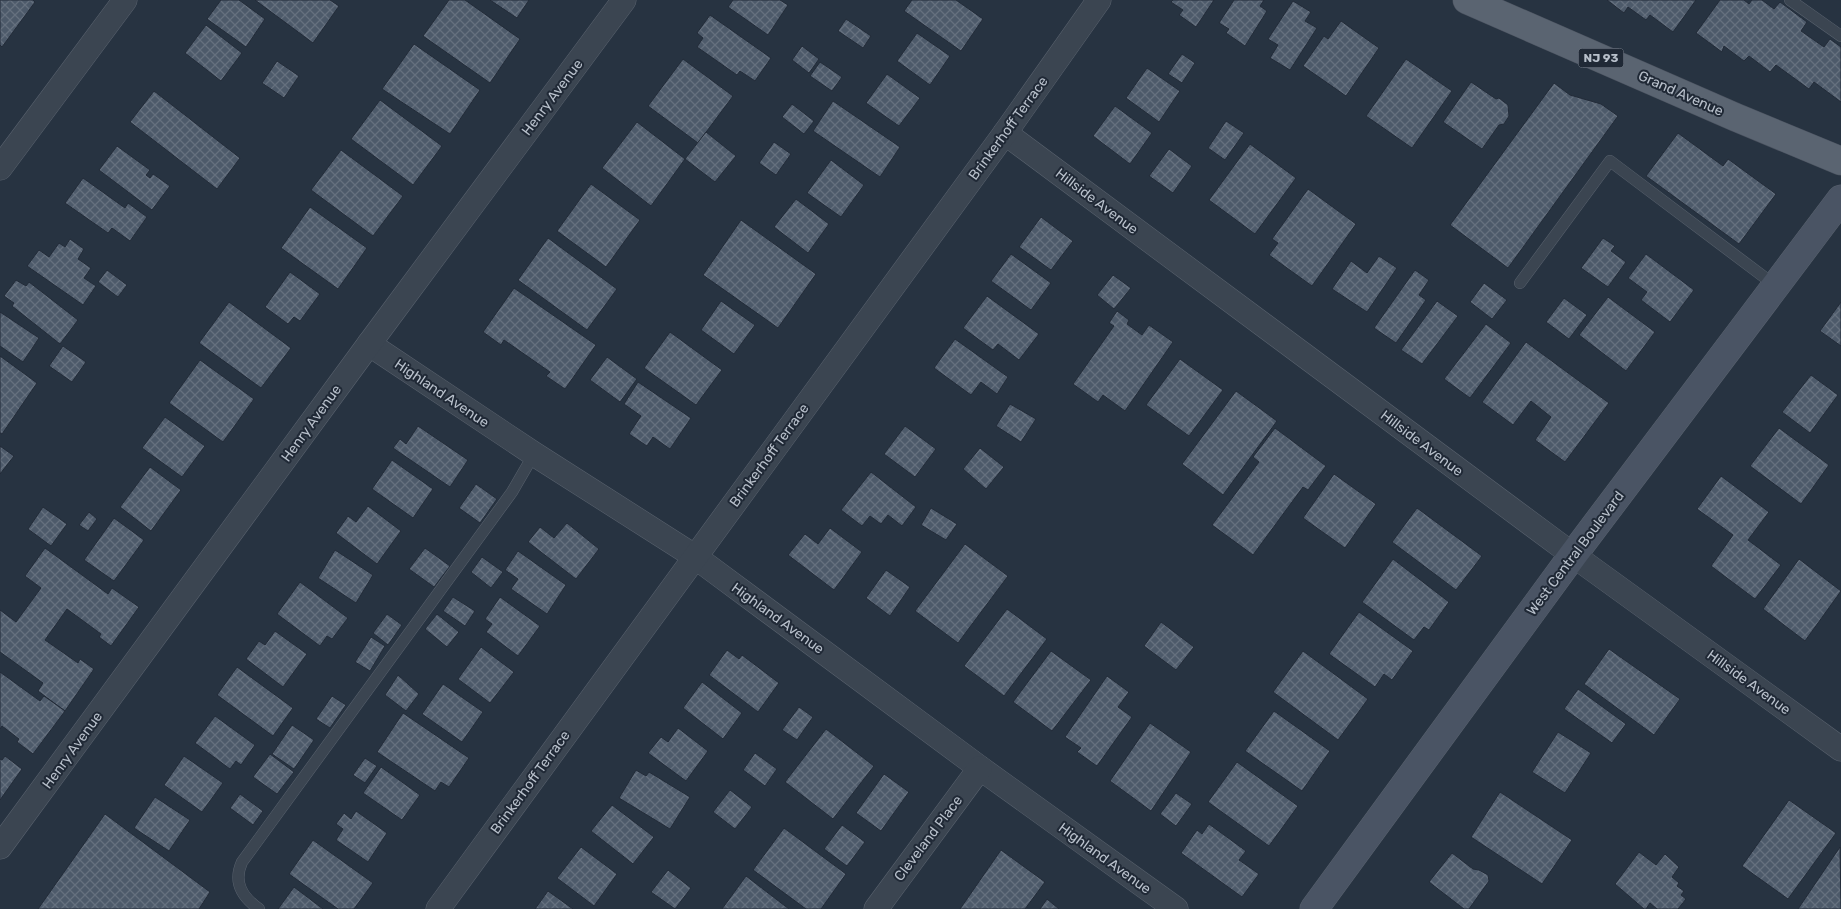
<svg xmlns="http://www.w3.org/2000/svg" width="1841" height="909" viewBox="0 0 1841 909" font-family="Rubik,sans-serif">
<defs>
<pattern id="building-cross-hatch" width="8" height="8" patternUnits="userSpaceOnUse" patternTransform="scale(1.25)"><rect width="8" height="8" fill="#4d5a6a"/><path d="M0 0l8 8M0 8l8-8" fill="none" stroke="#65707e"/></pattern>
</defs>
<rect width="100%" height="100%" fill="#273341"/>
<g fill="url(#building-cross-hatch)" stroke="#222b38">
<path d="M0,0H33L35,2L2,47L0,45Z"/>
<path d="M221,0H239L265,19L246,47L207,19Z"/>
<path d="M255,0H330L339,6L313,43Z"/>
<path d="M449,0H465L520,39L490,83L423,36Z"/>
<path d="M490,0H529L517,18Z"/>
<path d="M733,0H780L788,5L768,35L728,7Z"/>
<path d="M912,0H956L983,19L961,51L904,11Z"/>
<path d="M1173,0H1214L1196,27L1179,15L1183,10L1171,2Z"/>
<path d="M1234,0H1264L1260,6L1267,11L1245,46L1226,33L1229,29L1219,23Z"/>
<path d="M1607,0H1696L1673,32L1650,15L1646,20L1628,7L1624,13Z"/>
<path d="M1720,0H1744L1749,4L1752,0H1762L1774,9L1780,2L1807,22L1801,31L1824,47L1830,39L1841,47V102L1814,82L1809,89L1776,65L1770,72L1749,56L1744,61L1724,46L1722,52L1696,33Z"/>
<path d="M1293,1L1311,12L1305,21L1317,28L1290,70L1270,58L1278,45L1268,39Z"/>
<path d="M710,15L771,58L755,81L740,71L737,75L697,47L703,38L697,33Z"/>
<path d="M846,19L871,36L863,48L838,31Z"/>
<path d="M1341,21L1379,48L1346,96L1303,66L1324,36L1328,39Z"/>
<path d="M206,25L242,53L221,81L185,53Z"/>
<path d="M917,33L950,56L930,85L897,61Z"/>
<path d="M414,44L480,90L450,134L382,89Z"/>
<path d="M802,46L819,59L809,73L792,60Z"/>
<path d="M1182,54L1195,63L1182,83L1168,74Z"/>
<path d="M683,59L733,96L698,143L648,106Z"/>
<path d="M1406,59L1452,91L1412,148L1366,116Z"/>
<path d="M277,61L299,76L284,98L262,83Z"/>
<path d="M820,62L842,77L832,91L810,76Z"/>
<path d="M1147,68L1180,91L1159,122L1126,98Z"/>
<path d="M887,74L920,98L899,126L866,103Z"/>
<path d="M1471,82L1496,99L1499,98L1508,105L1509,116L1504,124L1499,125L1482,149L1443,122Z"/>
<path d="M1554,83L1570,95L1601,104L1618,116L1508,268L1450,225Z"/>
<path d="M154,91L240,158L217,189L130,122Z"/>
<path d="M380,100L442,146L413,185L351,139Z"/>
<path d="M833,101L900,147L880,177L813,131Z"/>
<path d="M792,104L814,121L804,134L782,117Z"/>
<path d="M1115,106L1152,133L1130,164L1093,136Z"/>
<path d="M1226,121L1244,133L1225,160L1208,148Z"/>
<path d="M637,122L685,159L651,206L602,168Z"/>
<path d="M706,132L736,156L715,182L685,159Z"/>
<path d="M1678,133L1723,166L1728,159L1776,194L1739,244L1646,176Z"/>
<path d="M774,142L791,154L776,175L759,163Z"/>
<path d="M1250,144L1296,178L1255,234L1209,200Z"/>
<path d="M117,146L150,170L146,175L150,178L153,174L170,186L152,210L99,170Z"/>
<path d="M1169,149L1192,166L1173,193L1149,176Z"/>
<path d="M341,150L403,196L373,236L311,190Z"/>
<path d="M831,160L864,185L841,217L807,193Z"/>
<path d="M83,178L125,208L128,203L147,217L130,241L112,228L108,233L65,203Z"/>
<path d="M591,184L640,220L606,267L557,231Z"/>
<path d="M1308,189L1356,224L1312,286L1269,255L1278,243L1272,239Z"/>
<path d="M796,199L829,224L808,253L774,227Z"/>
<path d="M310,207L367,248L338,289L281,248Z"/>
<path d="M1041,217L1073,241L1051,270L1019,247Z"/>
<path d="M741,220L816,274L778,328L703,275Z"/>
<path d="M548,238L617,289L587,330L518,280Z"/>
<path d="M1603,238L1615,246L1611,251L1626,262L1608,287L1581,268Z"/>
<path d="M70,239L84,249L78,259L91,268L84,278L96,286L83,305L27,266L39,250L49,257L59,243L65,247Z"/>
<path d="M1011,254L1051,283L1031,310L991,281Z"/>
<path d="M1646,254L1694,290L1670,322L1641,300L1647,292L1628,278Z"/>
<path d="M1379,256L1397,268L1367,312L1332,289L1351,261L1367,273Z"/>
<path d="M107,270L127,285L118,297L98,282Z"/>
<path d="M1415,270L1429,280L1419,295L1426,300L1396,343L1374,328Z"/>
<path d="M290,272L320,294L300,321L294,317L288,324L265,307Z"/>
<path d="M1113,275L1131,288L1114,309L1097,295Z"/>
<path d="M16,280L26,286L29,282L78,320L60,344L12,306L14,303L4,296Z"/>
<path d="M1484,283L1507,300L1492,319L1470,302Z"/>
<path d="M514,288L596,345L565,389L546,376L550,372L504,340L501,345L483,332Z"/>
<path d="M987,296L1039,334L1019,360L998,344L993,350L963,328Z"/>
<path d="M1608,297L1655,332L1626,371L1579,335Z"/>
<path d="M1564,298L1587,315L1569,339L1546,322Z"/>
<path d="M721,301L755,325L734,354L701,330Z"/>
<path d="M1437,301L1458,316L1422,364L1401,350Z"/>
<path d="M229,302L291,348L261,388L199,343Z"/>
<path d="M1841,302V346L1820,331Z"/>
<path d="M1117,311L1129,320L1127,324L1142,335L1149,325L1173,342L1125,411L1103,395L1098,402L1073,384L1114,326L1109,323Z"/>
<path d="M0,312L39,338L23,362L0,346Z"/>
<path d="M1486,324L1511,343L1470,398L1444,379Z"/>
<path d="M670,332L722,370L696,405L644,368Z"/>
<path d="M955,339L1008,377L997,394L981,382L971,395L934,368Z"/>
<path d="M1526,342L1609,403L1565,462L1535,440L1551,417L1531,401L1513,425L1482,402Z"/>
<path d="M63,346L86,362L72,382L49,366Z"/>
<path d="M0,356L37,383L2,434L0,433Z"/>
<path d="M607,357L637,379L620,402L590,380Z"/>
<path d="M1180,359L1223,390L1189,436L1146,405Z"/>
<path d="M200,360L254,399L223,442L169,403Z"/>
<path d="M1811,375L1838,395L1810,433L1782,412Z"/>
<path d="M638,382L691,418L670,449L653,437L647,446L629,434L641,416L624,404Z"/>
<path d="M1236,391L1277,421L1223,495L1182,464Z"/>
<path d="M1010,404L1036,419L1021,442L996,426Z"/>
<path d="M165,417L205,446L182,477L142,448Z"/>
<path d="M418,426L468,460L450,487L393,448L400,439L406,444Z"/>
<path d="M905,426L936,449L915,477L884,454Z"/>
<path d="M1275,428L1326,466L1308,490L1303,487L1253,555L1212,525L1259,462L1253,457Z"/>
<path d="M1779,428L1829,465L1801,504L1750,466Z"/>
<path d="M0,446L14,456L0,474Z"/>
<path d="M980,448L1004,467L986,489L963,469Z"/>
<path d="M392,460L433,489L413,518L372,489Z"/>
<path d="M150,467L181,490L151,531L120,507Z"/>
<path d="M871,472L916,507L902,526L888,515L881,524L870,516L862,526L841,510Z"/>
<path d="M1334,474L1376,504L1345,548L1303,518Z"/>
<path d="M1721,476L1769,512L1748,540L1781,565L1755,599L1711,566L1733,535L1697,509Z"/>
<path d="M476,484L497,499L480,523L459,508Z"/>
<path d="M368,506L401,531L377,564L336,533L348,516L356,522Z"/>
<path d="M43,507L67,524L51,546L28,529Z"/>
<path d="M931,508L957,524L946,540L921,525Z"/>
<path d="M1417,508L1482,556L1456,590L1392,542Z"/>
<path d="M89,512L97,519L88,531L79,525Z"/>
<path d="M114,518L144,540L114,581L84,560Z"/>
<path d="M567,523L599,549L576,579L528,542L540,527L554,538Z"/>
<path d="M830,528L862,552L834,590L788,555L805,534L818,544Z"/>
<path d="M965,544L1008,576L958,643L915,611Z"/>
<path d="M45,548L108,594L112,588L139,607L111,646L99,637L101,634L67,609L45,640L78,663L80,659L94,669L65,711L38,691L43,683L0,652V610L16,622L41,588L25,576Z"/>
<path d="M425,548L450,566L434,587L409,569Z"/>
<path d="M335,550L373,575L356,603L318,578Z"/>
<path d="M518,551L566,585L547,614L511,589L518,579L505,570Z"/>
<path d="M482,557L503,572L491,588L471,572Z"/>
<path d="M1393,559L1449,602L1429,630L1424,627L1414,640L1362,602Z"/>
<path d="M1799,559L1841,591L1805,641L1763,609Z"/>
<path d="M886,570L910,587L890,616L866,598Z"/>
<path d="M300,582L348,618L332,639L327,636L320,646L277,614Z"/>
<path d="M453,597L475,611L465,626L443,611Z"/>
<path d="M500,597L540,626L518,656L486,632L492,624L485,619Z"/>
<path d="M1007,609L1047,639L1004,696L964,666Z"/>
<path d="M1359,612L1413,651L1392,680L1384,674L1375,687L1329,654Z"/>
<path d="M387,614L402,625L388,645L373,633Z"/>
<path d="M437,614L459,632L447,647L425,629Z"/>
<path d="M1161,622L1194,647L1176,670L1144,646Z"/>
<path d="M275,631L307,654L283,687L246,659L259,641L265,645Z"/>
<path d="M371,637L385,646L370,671L355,662Z"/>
<path d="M481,647L514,672L490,703L458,679Z"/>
<path d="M1609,649L1680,699L1654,735L1584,684Z"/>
<path d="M727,650L739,659L742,655L779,683L758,712L709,675Z"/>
<path d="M1051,651L1091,680L1052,731L1013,702Z"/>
<path d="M1303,651L1368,699L1338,740L1273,692Z"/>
<path d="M237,667L293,708L273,736L217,695Z"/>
<path d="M0,672L40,701L44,696L65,711L33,754L17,742L19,739L2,726L0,729Z"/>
<path d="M398,675L419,694L406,711L385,695Z"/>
<path d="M1107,676L1129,692L1118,707L1132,717L1097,766L1077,752L1081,748L1065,737Z"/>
<path d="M702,682L742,713L723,739L683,708Z"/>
<path d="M443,684L483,712L462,742L422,714Z"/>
<path d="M1578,689L1626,724L1612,743L1564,709Z"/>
<path d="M332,696L346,705L330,728L316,719Z"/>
<path d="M799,707L813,717L797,740L782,730Z"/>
<path d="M1274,711L1330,751L1302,791L1245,751Z"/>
<path d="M403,713L469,758L449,787L441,782L435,791L377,752Z"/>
<path d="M215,716L255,745L241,765L236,761L230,769L195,743Z"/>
<path d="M1150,723L1191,752L1151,811L1110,781Z"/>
<path d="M292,725L314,740L294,769L272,754Z"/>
<path d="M678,728L708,751L686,781L648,753L661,737L668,742Z"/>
<path d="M826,729L874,766L833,819L785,782Z"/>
<path d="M1558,732L1591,753L1565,793L1532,772Z"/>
<path d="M755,753L777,769L765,786L743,770Z"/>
<path d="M270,754L294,772L277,794L253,777Z"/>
<path d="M5,756L22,769L0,800V759L2,760Z"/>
<path d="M184,756L223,783L202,812L164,785Z"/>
<path d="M365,758L377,766L365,783L353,775Z"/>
<path d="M1237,762L1298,806L1269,846L1208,802Z"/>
<path d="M381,767L420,795L402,820L363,793Z"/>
<path d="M636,770L646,776L649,772L690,797L670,829L619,798Z"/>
<path d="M884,774L909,792L881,831L856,813Z"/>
<path d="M730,790L752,807L735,829L713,812Z"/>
<path d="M1500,792L1572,840L1542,884L1471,837Z"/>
<path d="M1176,793L1192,804L1176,826L1160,814Z"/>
<path d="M240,794L263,811L253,825L230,808Z"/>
<path d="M155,797L190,820L169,851L134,828Z"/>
<path d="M1789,800L1836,833L1788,899L1742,866Z"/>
<path d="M612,805L654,837L633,864L591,831Z"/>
<path d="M356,811L387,833L368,862L336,840L343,829L336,824L344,813L351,819Z"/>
<path d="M105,814L210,892L199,909H38Z"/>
<path d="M1209,824L1246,851L1239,860L1259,874L1242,897L1181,853L1197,830L1202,834Z"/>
<path d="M842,825L865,842L847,866L824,849Z"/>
<path d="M784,828L846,874L821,909H806L753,870Z"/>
<path d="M313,840L373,883L354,909H338L289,874Z"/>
<path d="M581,847L617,874L594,906L557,878Z"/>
<path d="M1840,847L1841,909H1798Z"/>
<path d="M1001,850L1045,882L1025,909H960Z"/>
<path d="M1639,852L1656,865L1665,854L1679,867L1672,877L1679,883L1677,886L1684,891L1681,895L1686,899L1678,909H1657L1650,903L1646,909H1644L1615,884Z"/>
<path d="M1452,853L1473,869L1479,870L1488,875L1489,881L1469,909H1464L1429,882Z"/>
<path d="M668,870L691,888L675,909L651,892Z"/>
<path d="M746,876L789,909H722Z"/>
<path d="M294,887L323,909H278Z"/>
<path d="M548,891L573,909H535Z"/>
<path d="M1047,899L1059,909H1040Z"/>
</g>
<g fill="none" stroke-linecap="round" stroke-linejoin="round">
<g stroke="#59626e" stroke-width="12">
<g id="lane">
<path d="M1790,0L1841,36"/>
<path d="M1520,283L1610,161L1776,286"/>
<path d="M259,909C242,897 233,882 242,862L512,492L534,454"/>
</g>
</g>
<g stroke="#59626e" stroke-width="25">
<g id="street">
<path d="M1005,133L1573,555L1841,749"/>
<path d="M0,168L125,0"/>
<path d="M369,344L534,454L694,556L980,768L1176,909"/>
<path d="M0,847L369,344L624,0"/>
<path d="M438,909L1005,133L1099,0"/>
<path d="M876,909L980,768"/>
</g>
</g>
<g stroke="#59626e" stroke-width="29">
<path id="secondary" d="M1314,909L1573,555L1841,199"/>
</g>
<g stroke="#48505d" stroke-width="29">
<path id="primary" d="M1467,0L1735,117L1841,161"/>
</g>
<use href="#lane" stroke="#3b4551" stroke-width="11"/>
<use href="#street" stroke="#3b4551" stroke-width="24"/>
<use href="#secondary" stroke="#4a5464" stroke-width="28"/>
<use href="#primary" stroke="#5a6471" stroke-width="28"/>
</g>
<g text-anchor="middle" stroke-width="4" stroke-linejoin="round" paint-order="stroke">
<rect fill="#202936" stroke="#8a939e" stroke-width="1" x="1578.5" y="48.5" width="45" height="19" rx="4"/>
<g font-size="12" font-weight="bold" fill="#b8c0cb">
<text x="1601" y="62">NJ 93</text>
</g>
<g font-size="14" fill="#b8c0cb" stroke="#202936">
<text transform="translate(1681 93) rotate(24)" y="5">Grand Avenue</text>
<text transform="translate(552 97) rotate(-53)" y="5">Henry Avenue</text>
<text transform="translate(1008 128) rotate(-54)" y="5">Brinkerhoff Terrace</text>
<text transform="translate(1097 201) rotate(37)" y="5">Hillside Avenue</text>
<text transform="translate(442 393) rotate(34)" y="5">Highland Avenue</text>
<text transform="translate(311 423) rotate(-54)" y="5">Henry Avenue</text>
<text transform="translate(1422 443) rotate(37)" y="5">Hillside Avenue</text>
<text transform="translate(769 455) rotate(-54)" y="5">Brinkerhoff Terrace</text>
<text transform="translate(1575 553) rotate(-53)" y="5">West Central Boulevard</text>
<text transform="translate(778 618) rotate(36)" y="5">Highland Avenue</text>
<text transform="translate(1749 682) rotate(36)" y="5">Hillside Avenue</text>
<text transform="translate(72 750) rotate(-54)" y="5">Henry Avenue</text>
<text transform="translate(530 782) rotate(-54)" y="5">Brinkerhoff Terrace</text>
<text transform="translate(928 838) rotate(-53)" y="5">Cleveland Place</text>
<text transform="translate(1105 858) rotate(36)" y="5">Highland Avenue</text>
</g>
</g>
</svg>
